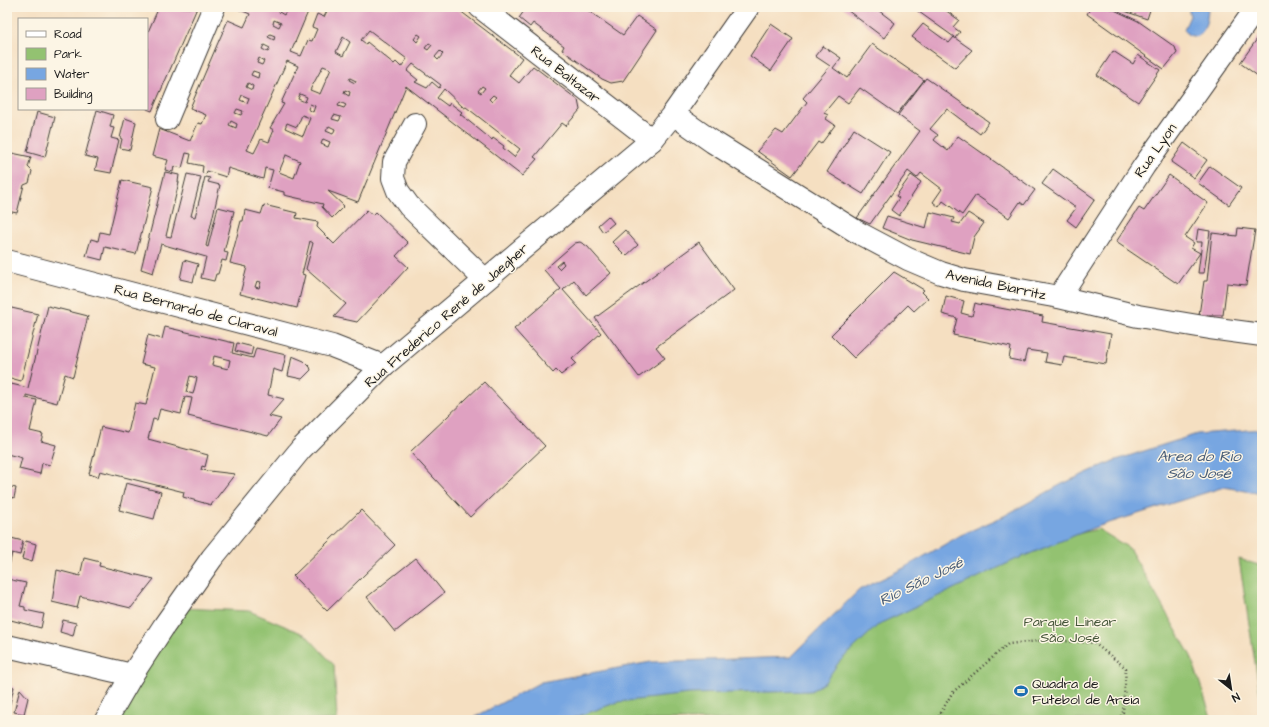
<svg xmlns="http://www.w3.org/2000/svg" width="1269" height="727" viewBox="0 0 1269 727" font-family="'Architects Daughter',sans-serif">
<rect width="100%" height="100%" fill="#fcf5e5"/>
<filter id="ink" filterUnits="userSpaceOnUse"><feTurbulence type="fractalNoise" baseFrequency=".025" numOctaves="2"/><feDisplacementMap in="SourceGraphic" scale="8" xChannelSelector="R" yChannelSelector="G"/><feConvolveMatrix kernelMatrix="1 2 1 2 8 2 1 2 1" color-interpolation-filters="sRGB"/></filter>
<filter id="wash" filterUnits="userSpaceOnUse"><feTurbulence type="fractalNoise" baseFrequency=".012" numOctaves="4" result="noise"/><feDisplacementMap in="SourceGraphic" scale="16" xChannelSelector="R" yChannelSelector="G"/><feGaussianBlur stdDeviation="0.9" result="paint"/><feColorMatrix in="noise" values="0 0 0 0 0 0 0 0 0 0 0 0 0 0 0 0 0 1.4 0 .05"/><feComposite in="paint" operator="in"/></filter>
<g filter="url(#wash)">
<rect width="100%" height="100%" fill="#f5dfc1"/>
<g fill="#93c271" stroke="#586f46">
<path d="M1098,529L1129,548L1191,656L1212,720H514L617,688L807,682L853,634L1048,541Z"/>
<path d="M1239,559L1262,566V708Z"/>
<path d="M182,608L249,611L306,635L334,665L337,720H114Z"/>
</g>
<g fill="#77a6e1" stroke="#4a617e">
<path d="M1188,7H1208C1208,17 1206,31 1197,37L1188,35L1184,29L1190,16Z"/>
<path d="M1262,429V494L1224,487L1093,528L1017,559L879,624L839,662L825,682L811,691L689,694L618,702L568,720H469L541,682L651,662L791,657L859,590L902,569L961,535L1004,516L1062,484L1113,461L1197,434Z"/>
</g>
<g id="blocks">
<g fill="#dfa1c1" fill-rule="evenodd">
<path d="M159,7L197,8L152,111L147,109V34Z"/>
<path d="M233,7H310L291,52L301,56L308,40L312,41L317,29L312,27L317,14L324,17L329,7H455L522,58L509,75L519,83L533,66L578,100L580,110L566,126L562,123L534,157L537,159L522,176L406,86L358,202L328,191L344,206L332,218L322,207L323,204L284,195V192L268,188L273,170L265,168L263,179L228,168L226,177L207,171L206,174L202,173L203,166L189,163L191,154L186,153L182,168L174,166L173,172L165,170L168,160L152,156L159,129L190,141L198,123L202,124L206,115L190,108L217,45L228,20L244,27L250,14ZM280,8L286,11L284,15L279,12ZM274,20L281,23L279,27L273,24ZM369,30L407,59L401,67L396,62L394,64L367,42L366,44L361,40ZM270,34L275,36L274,40L268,37ZM418,34L421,36L417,42L414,39ZM343,37L350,42L343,56L336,52ZM429,43L432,45L428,50L425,48ZM264,45L270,48L268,52L262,49ZM440,51L443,54L438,60L435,57ZM259,58L264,61L262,65L257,63ZM287,61L298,66L281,103L284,104L270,128L274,130L269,142L261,139L254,153L247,150ZM413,64L441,85L439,88L432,82L427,88L415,82L418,80L407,71ZM323,66L331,69L320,94L310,90ZM253,71L259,73L258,78L251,75ZM350,78L356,81L355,83L349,80ZM248,83L253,86L252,90L246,87ZM482,86L485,88L481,93L478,91ZM444,89L464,108L466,107L520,149L514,157L503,148L504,146L493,138L492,140L460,114L462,112L450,103L448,106L437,98ZM345,90L350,92L349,96L344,93ZM300,94L307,97L305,102L298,99ZM242,95L249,98L247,103L240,100ZM493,95L496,97L492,102L489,99ZM340,102L346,105L344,108L338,106ZM310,104L315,106L313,112L308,109ZM237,109L243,111L241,115L235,113ZM302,115L310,118L303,136L285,128L287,123L297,127ZM334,115L341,117L339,121L332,119ZM231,121L237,124L236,128L229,125ZM329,126L335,129L333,134L326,131ZM323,139L330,142L328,147L321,144ZM286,155L300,161L294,178L279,172Z"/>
<path d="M527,7H583L623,35L637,16L657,30L623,81L611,83L602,79L562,50L564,46L533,23L530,27L519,18Z"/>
<path d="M843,7H874L895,23L884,38Z"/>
<path d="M912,7H941L959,20L953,27L960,32L955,38L972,50L955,68L912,37L923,24L949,43L954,37Z"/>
<path d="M1091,7H1108L1138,21L1175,47L1177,53L1164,69L1087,14Z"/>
<path d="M1113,7H1151L1147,19Z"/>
<path d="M771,24L793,39L771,71L750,56Z"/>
<path d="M1262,32V79L1240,63Z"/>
<path d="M872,44L924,80L897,114L860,88L848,103L838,96L824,113L828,115L826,119L835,125L821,144L818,142L792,176L757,151L776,130L783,134L807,102L803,98L830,66L815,56L823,46L841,58L833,68L847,78Z"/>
<path d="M1113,51L1133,64L1138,55L1160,70L1138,102L1097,75Z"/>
<path d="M926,78L989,122L980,134L947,109L930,129L938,135L934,140L948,151L958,136L1035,190L1024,205L1020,202L1009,218L976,195L962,215L943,201L939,207L933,202L942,189L921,173L917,178L908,171L870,224L857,218L920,131L898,115Z"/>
<path d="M97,110L113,115L110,127L114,128L111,138L119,140L111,173L95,170L98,159L85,156Z"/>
<path d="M37,112L55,117L45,157L27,152Z"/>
<path d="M125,118L136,122L130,150L120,148L122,139L120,138Z"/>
<path d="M854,129L890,152L863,194L827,172Z"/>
<path d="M1184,143L1207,160L1194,178L1171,162Z"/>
<path d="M7,152L31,157L28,167L32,171L29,183L24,185L17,213L7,211Z"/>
<path d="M1210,166L1241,188L1229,205L1198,183Z"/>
<path d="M1053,169L1095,199L1076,227L1067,220L1076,208L1042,184Z"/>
<path d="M165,172L179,175L178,182H179L166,236L171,237L187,174L201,177L191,216L195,217L205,177L210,178L208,182L220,185L206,246L208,247L218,207L234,211L224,252L228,253L226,261L222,260L218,274H216L214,281L201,278L206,257L161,244L153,273L141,269Z"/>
<path d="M911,175L921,182L899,216L891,210L899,198L896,196Z"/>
<path d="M1169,175L1208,203L1185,237L1194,243L1191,248L1200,253L1178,284L1116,242L1139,208L1144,211Z"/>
<path d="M122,180L153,187L136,254L105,247L102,260L86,256L91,239L98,241L100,232L109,234Z"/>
<path d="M264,205L297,213L296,218L318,222L317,227L334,244L367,210L373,215L376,212L408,243L396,256L408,267L357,322L334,317L346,304L306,269L313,243L310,241L302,274L305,275L297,308L240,294L247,267L230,263L241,221H243L245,210L261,214ZM257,281L261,282L259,288L255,287Z"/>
<path d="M930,212L954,218L952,222L960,224L968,213L984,223L974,237L970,254L912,240L882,228L887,216L926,228Z"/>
<path d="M608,216L614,223L603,232L598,225Z"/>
<path d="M1238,228L1255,230L1246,285L1227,283L1223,315H1199L1204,281H1207L1212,233L1237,236Z"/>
<path d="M1198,229L1210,231L1204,273H1198L1202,242H1196Z"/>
<path d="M625,230L638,245L626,256L612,242Z"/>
<path d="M580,242L587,246L611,273L586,295L574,280L563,290L601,333L572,359L576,363L561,375L556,370L553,373L514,329L561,289L544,270L575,243ZM562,261L564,264L559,269L556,266Z"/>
<path d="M699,242L734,290L656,347L665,358L639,377L595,318Z"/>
<path d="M184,260L198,264L193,282L180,279Z"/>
<path d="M894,272L924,290L922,292L928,298L914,311L908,305L854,358L831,335Z"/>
<path d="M946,296L964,301L961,313L972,316L975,303L978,304L1043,316L1042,322L1111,334L1106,364L1064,357L1062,365L1045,362L1047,353L1027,350L1024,362L1009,359L1011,347L953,335L957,318L942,314Z"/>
<path d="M48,306L88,316L73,377L65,374L57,403L26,395V398L37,400L30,431L43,434L41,441L56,445L50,465L42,463L40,474L19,469L22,458L7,454V383L28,388Z"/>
<path d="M7,307L38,314L21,381L7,377Z"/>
<path d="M165,327L234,343L232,353L253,358L256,348L286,355L282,372L273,369L268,395L284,399L269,416L281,419L268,436L188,416L192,398L185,397L181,414L160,409L157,420L153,419L148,439L208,455L205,467L202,466L201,470L235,474L211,505L183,497L184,492L100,471L98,477L89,474L101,427L128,433L135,403L146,405L155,367L141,364L148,335L162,339ZM214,356L230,360L228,369L212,365ZM190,376L197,378L193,394L186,392Z"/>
<path d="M237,343L253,347L251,355L235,351Z"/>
<path d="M292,356L304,361L310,367L311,370L302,379L288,376Z"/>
<path d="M484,382L545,446L470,517L410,452Z"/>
<path d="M126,483L161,492L154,519L119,510Z"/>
<path d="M7,486L16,488L14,498L7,496Z"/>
<path d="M361,510L395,545L327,611L293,576Z"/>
<path d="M7,537L23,541L20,555L12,553L8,571Z"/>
<path d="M26,541L36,544L32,562L22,559Z"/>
<path d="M84,558L100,562L99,566L154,579L131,608L80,596L77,608L52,602L57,570L80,576Z"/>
<path d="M416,558L444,593L395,632L367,597Z"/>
<path d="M7,579L26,583L20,606L25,607V610L44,614L41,628L7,619Z"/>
<path d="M63,620L76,623L73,636L60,632Z"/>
<path d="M7,685L14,687L8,711H7Z"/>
<path d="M20,689L28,698L24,714L14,712Z"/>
</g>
</g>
</g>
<g filter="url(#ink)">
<use href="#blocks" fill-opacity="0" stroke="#3d3935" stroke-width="1"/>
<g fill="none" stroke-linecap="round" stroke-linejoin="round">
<g stroke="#3d3935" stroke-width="24">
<g id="minor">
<path d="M480,7L652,140"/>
<path d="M673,114L713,142L857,232L908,259L941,273L964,280L1059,297L1138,316L1210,328L1262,335"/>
<path d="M167,119L214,7"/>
<path d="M415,124L394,162L393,178L398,191L409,206L485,280"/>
<path d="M7,261L332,346L383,366"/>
<path d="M1059,297L1144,166L1257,7"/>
<path d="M7,646L132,675"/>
</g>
</g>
<g stroke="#3d3935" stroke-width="24">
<path id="secondary" d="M106,720L132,675L164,626L212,558L301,449L383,366L652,140L673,114L748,7"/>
</g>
<path stroke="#3d3935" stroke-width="2.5" stroke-dasharray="1 3" stroke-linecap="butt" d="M937,720L952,693L1008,644L1048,640L1094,643L1126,668L1123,712L1119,720"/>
<use href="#minor" stroke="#fff" stroke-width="22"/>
<use href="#secondary" stroke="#fff" stroke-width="22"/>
</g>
</g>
<defs>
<g id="stadium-bare" transform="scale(1.08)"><path d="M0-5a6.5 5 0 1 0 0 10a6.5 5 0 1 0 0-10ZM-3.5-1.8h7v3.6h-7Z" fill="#1f6fb2" stroke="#fcf5e5" stroke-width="2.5" paint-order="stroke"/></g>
</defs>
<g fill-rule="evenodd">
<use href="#stadium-bare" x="1021" y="691"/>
</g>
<g text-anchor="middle" stroke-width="3" stroke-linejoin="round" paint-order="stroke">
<g font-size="14" fill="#1c1c1c" stroke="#fcf5e5">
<text transform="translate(566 74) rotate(38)" y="5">Rua Baltazar</text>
<text transform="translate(1155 150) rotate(-55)" y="5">Rua Lyon</text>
<text transform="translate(996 284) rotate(12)" y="5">Avenida Biarritz</text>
<text transform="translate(196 310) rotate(15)" y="5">Rua Bernardo de Claraval</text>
<text transform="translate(446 315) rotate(-41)" y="5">Rua Frederico René de Jaegher</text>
</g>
<g font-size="14" fill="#46563a" stroke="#fcf5e5">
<text x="1070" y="626">Parque Linear<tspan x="1070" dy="16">São José</tspan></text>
</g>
<g font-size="14" fill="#1c1c1c" stroke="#fcf5e5" text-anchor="start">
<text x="1032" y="688">Quadra de<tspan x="1032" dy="16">Futebol de Areia</tspan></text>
</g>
<g font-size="15" font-style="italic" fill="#455a75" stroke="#fcf5e5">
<text x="1199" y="461">Area do Rio<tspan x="1199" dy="17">São José</tspan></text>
<text transform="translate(921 581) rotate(-26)" y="5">Rio São José</text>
</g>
</g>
<rect width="1269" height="727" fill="none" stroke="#fcf5e5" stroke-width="24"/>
<rect x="18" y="18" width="130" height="92" fill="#fcf5e5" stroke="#a29e95"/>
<rect x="26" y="31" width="20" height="6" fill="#ffffff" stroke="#a29e95"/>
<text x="54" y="38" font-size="12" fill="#1c1c1c">Road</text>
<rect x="26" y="48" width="20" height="12" fill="#93c271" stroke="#a29e95"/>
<text x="54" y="58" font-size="12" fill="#1c1c1c">Park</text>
<rect x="26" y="68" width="20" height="12" fill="#77a6e1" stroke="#a29e95"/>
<text x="54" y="78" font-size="12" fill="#1c1c1c">Water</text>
<rect x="26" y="88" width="20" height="12" fill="#dfa1c1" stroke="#a29e95"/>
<text x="54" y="98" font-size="12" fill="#1c1c1c">Building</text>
<g transform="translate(1231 689) rotate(150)" stroke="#fcf5e5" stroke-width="3" paint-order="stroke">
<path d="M0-3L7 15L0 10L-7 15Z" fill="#1c1c1c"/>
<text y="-6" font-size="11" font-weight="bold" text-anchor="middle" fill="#1c1c1c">N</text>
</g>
</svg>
